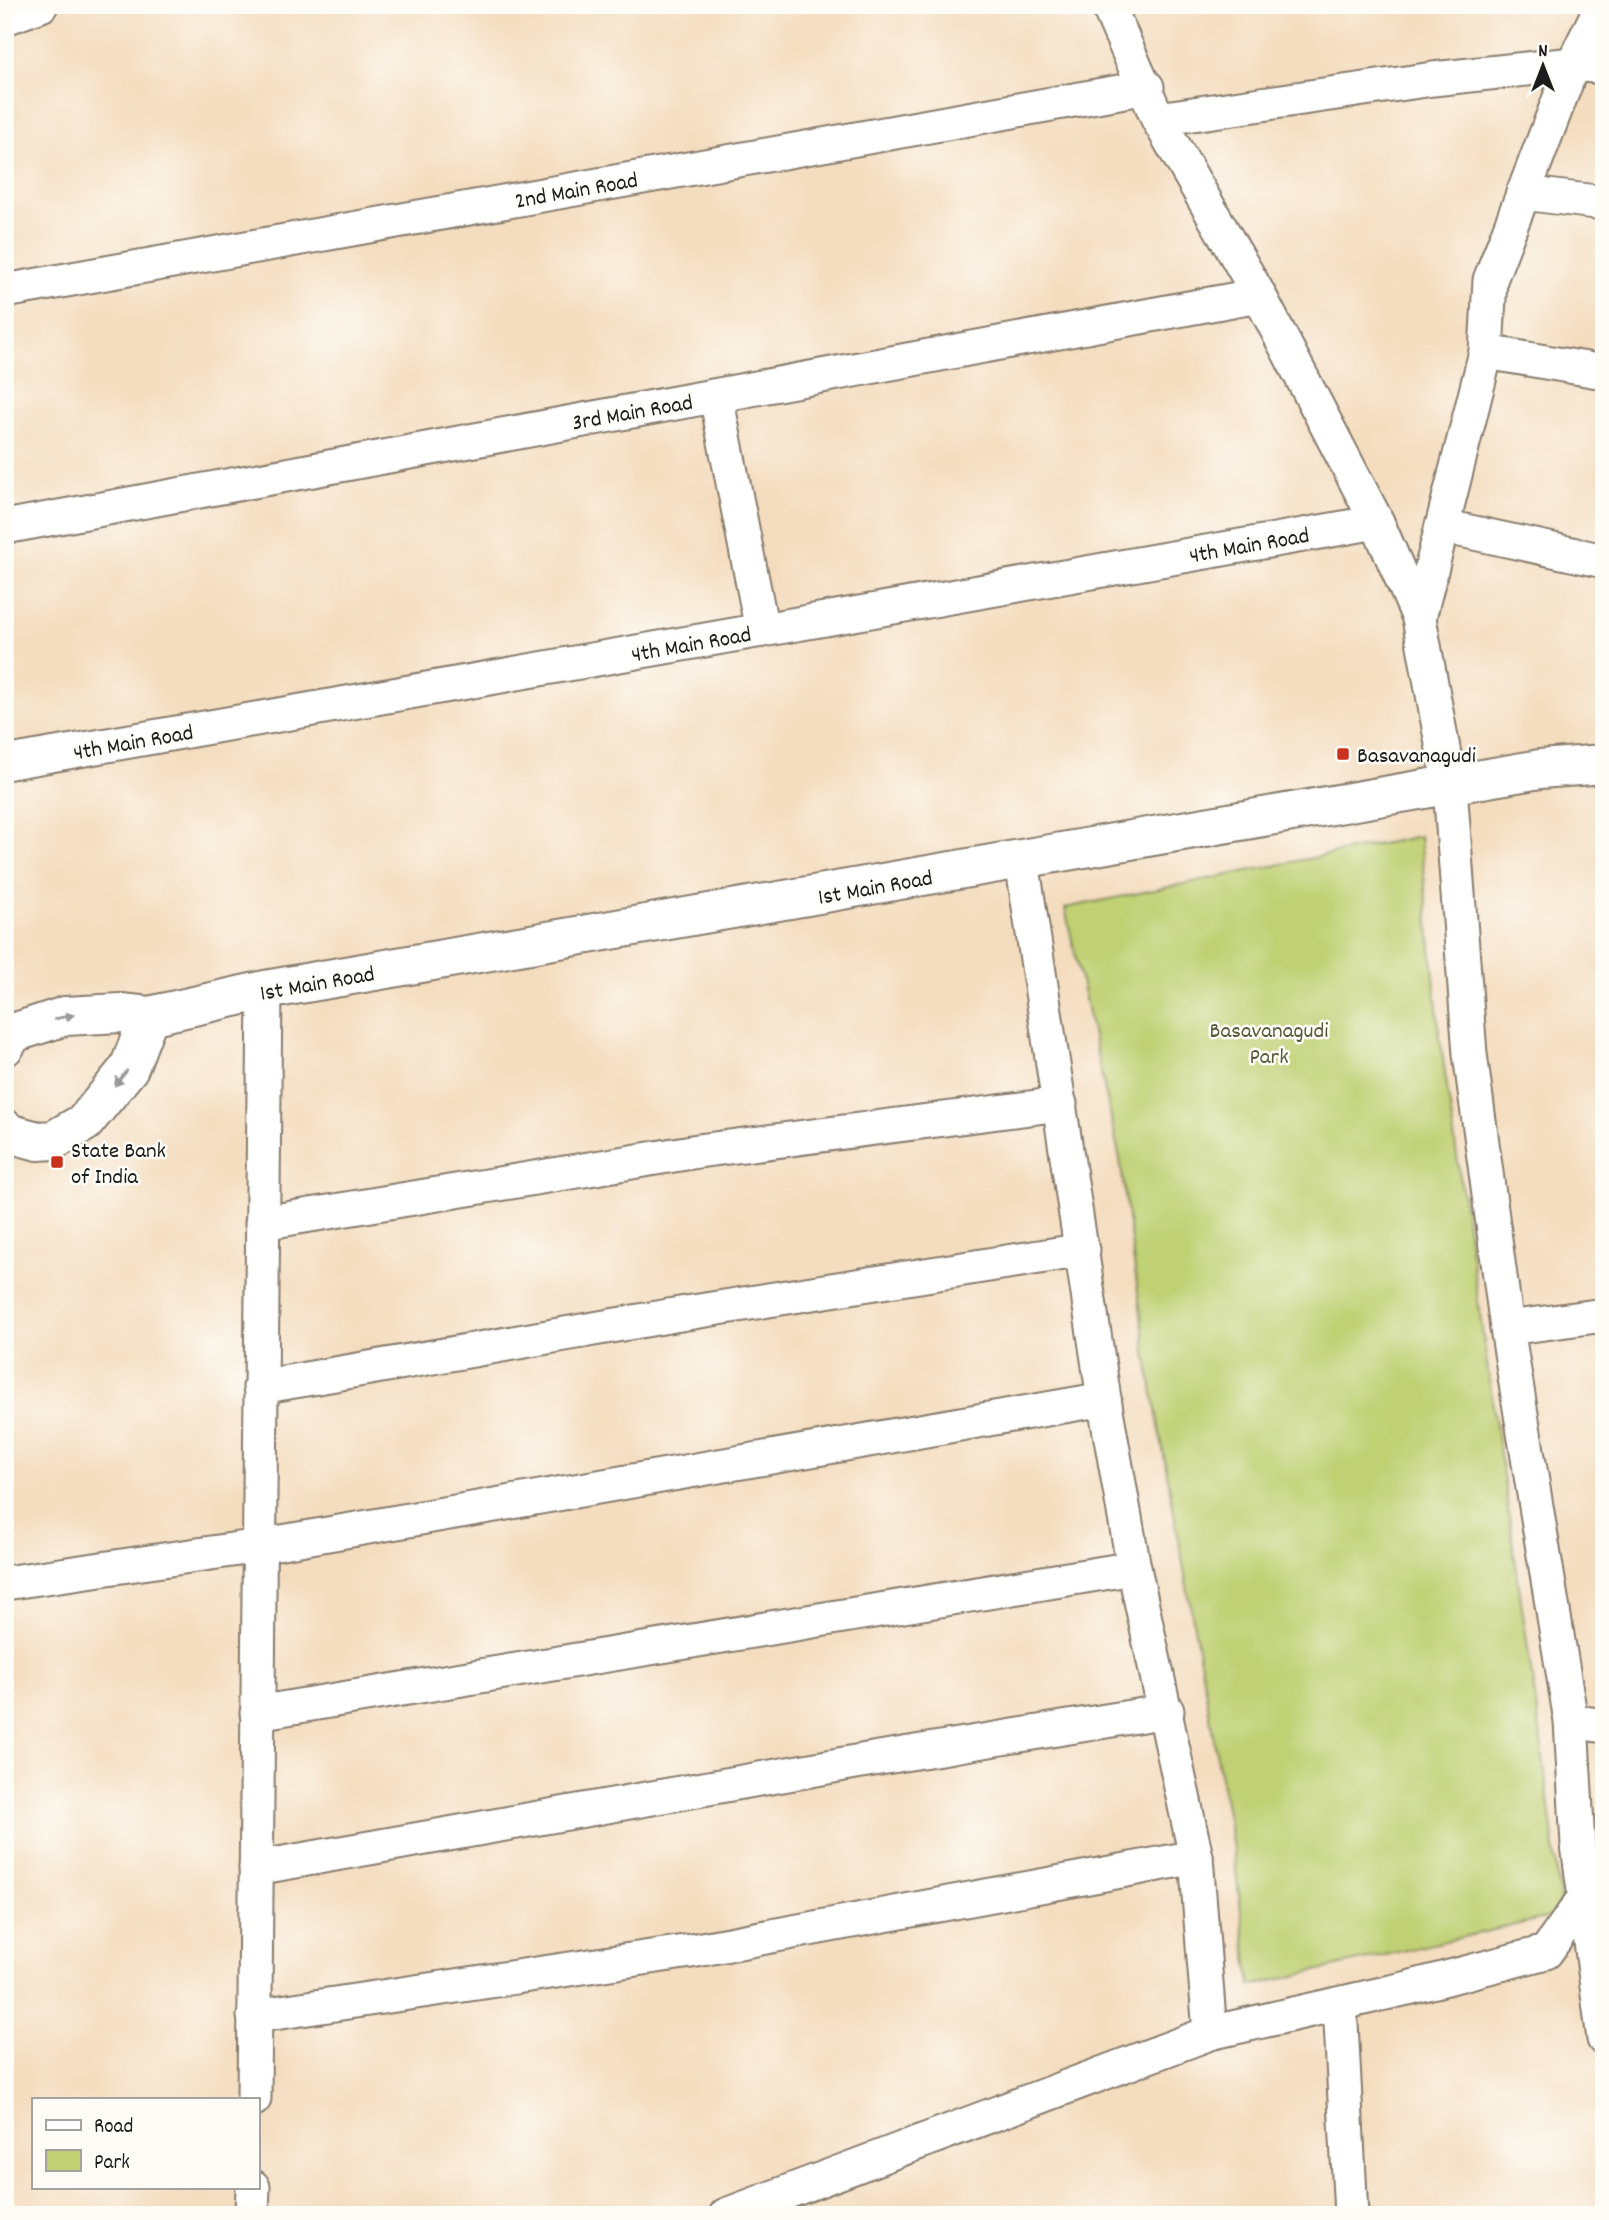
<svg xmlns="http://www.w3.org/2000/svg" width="1609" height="2220" viewBox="0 0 1609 2220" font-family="Dekko,sans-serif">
<rect width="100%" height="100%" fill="#fdfcf7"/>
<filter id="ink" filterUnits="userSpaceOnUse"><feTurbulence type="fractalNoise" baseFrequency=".0143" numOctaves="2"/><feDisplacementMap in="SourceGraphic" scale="14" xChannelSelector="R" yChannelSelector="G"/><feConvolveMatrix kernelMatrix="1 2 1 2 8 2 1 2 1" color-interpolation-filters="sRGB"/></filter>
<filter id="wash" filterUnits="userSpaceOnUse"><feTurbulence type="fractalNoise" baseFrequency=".00686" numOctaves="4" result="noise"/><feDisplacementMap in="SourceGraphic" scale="28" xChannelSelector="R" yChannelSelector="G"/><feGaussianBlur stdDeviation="1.57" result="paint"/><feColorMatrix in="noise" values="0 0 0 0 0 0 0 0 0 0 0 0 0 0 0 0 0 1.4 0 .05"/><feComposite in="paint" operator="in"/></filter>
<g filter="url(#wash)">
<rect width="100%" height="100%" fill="#f4ddbf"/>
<path fill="#c0d073" stroke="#6e7648" stroke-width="2" d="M1420,836L1440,1038L1540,1732L1562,1914L1251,1986L1232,1842L1147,1359L1120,1159L1065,908Z"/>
</g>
<g filter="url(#ink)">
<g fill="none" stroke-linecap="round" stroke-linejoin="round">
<g stroke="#887c6e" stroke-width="37">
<g id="minor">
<path d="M5,18L41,5"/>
<path d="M1158,119L1433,79L1573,64L1604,67"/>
<path d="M1523,193L1604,203"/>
<path d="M5,291L1147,87"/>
<path d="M1486,352L1604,372"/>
<path d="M716,396L762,630"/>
<path d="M1442,526L1604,561"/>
<path d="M5,527L1259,295"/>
<path d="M1419,618L1486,352L1490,280L1573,64L1602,5"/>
<path d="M5,763L1377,522"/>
<path d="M1022,861L1104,1399L1134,1568L1196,1857L1210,2033"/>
<path d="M262,1223L698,1151L1060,1104"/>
<path d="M1507,1328L1604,1315"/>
<path d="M260,1387L674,1315L1083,1250"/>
<path d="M5,1583L259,1546L1104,1399"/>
<path d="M257,1713L1134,1568"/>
<path d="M1571,1721L1604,1726"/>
<path d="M256,1868L867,1760L1167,1711"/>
<path d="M1585,1897L1604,2039"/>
<path d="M1340,2004L1351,2215"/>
<path d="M254,2016L691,1951L1196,1857"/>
<path d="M254,2099L265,990"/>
<path d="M252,2215L253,2187"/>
<path d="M726,2215L1210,2033L1408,1988L1546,1952L1585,1897L1578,1845L1571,1721L1507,1328L1470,1054L1450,787L1419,618L1377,522L1259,295L1158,119L1108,5"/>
</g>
</g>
<g stroke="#887c6e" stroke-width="42">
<g id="tertiary">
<path d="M5,1046L13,1033L65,1016L121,1013L149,1016L265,990L1540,769L1604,764"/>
<path d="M5,1129L8,1133L38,1141L54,1140L85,1122L129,1068L149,1016"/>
</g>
</g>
<use href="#minor" stroke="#fff" stroke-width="33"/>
<use href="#tertiary" stroke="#fff" stroke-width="38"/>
</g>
<defs><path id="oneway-solid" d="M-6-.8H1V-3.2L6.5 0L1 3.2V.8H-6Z" transform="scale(1.75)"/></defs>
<g fill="#999">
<use href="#oneway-solid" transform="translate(64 1017) rotate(-12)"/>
<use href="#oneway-solid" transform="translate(121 1078) rotate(129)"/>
</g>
</g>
<g fill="#c8321e" stroke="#fdfcf7" stroke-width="2.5">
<rect x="1336" y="747" width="14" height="14" rx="3.5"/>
<rect x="50" y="1155" width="14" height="14" rx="3.5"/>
</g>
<g text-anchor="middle" stroke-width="5" stroke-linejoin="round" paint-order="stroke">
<g font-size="23" fill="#1c1c1c" stroke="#fdfcf7">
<text transform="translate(576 189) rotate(-10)" y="8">2nd Main Road</text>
<text transform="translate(632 411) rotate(-10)" y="8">3rd Main Road</text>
<text transform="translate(1249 544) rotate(-10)" y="8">4th Main Road</text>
<text transform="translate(691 643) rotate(-10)" y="8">4th Main Road</text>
<text transform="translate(133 741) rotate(-10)" y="8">4th Main Road</text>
<text transform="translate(875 886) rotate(-10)" y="8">1st Main Road</text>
<text transform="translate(317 982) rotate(-10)" y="8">1st Main Road</text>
</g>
<g font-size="23" fill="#1c1c1c" stroke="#fdfcf7" text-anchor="start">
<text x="1357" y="762">Basavanagudi</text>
<text x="71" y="1157">State Bank<tspan x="71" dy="26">of India</tspan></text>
</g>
<g font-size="23" fill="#555b3a" stroke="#fdfcf7">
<text x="1269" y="1037">Basavanagudi<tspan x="1269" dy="26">Park</tspan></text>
</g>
</g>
<rect width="1609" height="2220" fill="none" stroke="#fdfcf7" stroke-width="28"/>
<rect x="32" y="2098" width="228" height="91" fill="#fdfcf7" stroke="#a3a29f" stroke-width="2"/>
<rect x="46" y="2120" width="35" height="10" fill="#ffffff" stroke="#a3a29f" stroke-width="2"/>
<text x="94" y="2132" font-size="21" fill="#1c1c1c">Road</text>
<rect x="46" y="2150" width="35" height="21" fill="#c0d073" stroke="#a3a29f" stroke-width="2"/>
<text x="94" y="2168" font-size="21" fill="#1c1c1c">Park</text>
<g transform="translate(1543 66)" stroke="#fdfcf7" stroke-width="5" paint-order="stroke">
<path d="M0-5L12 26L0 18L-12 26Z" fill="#1c1c1c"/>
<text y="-10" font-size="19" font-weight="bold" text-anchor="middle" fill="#1c1c1c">N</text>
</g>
</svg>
